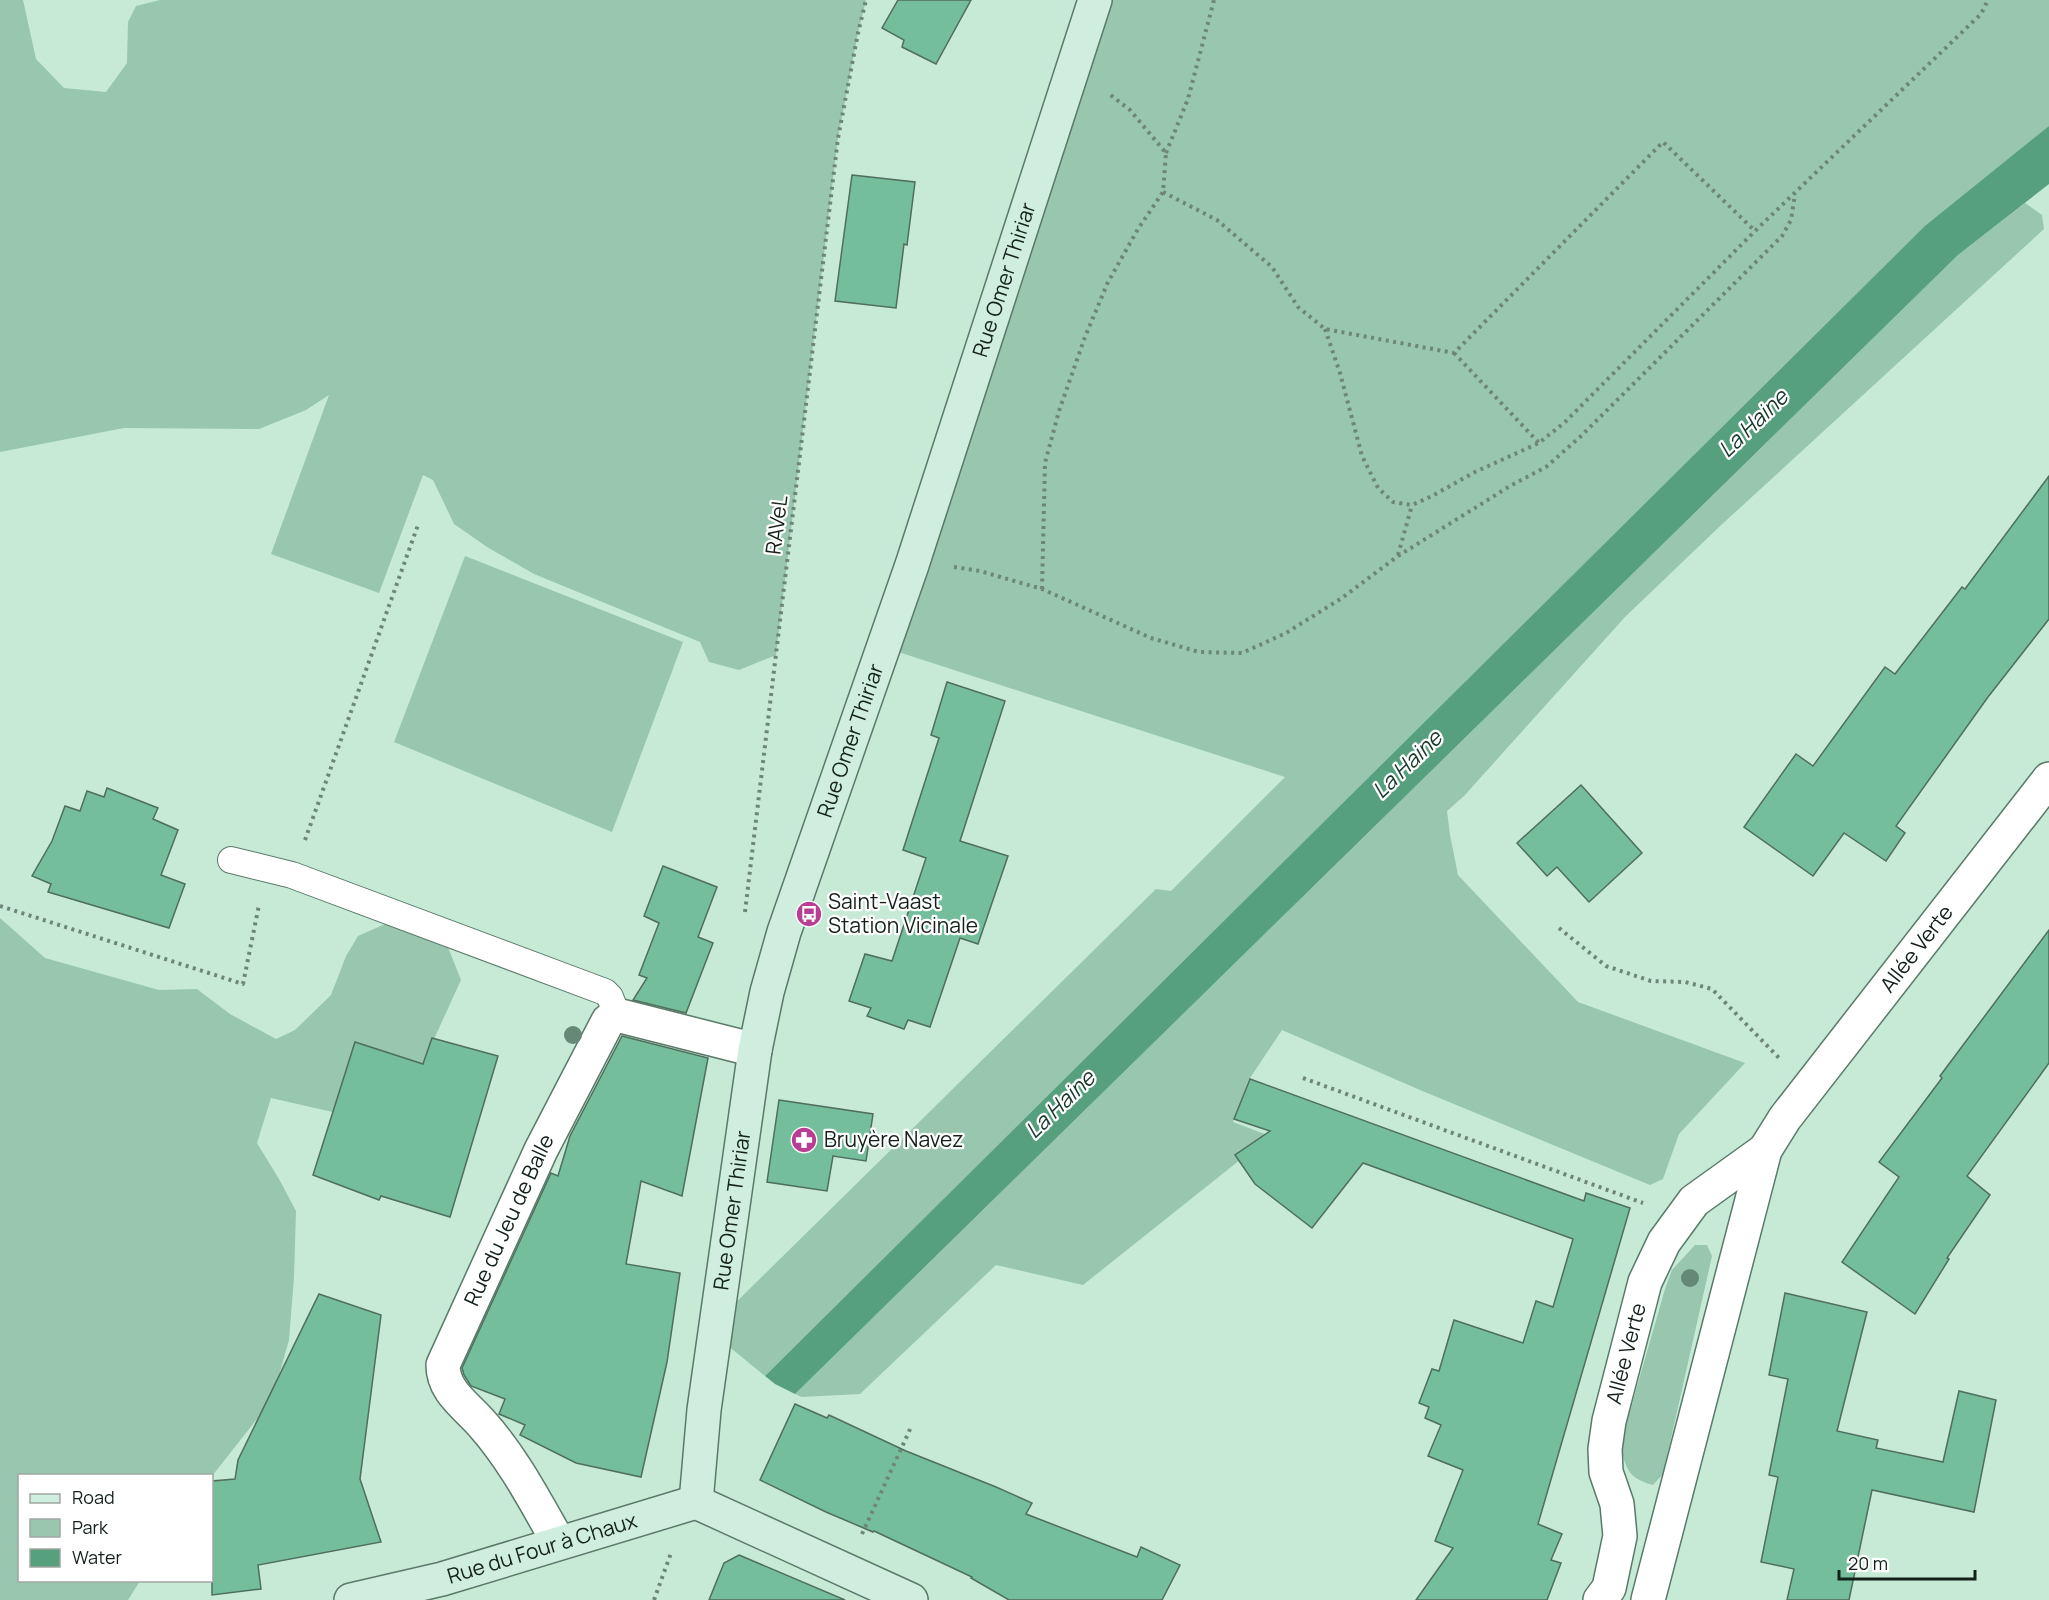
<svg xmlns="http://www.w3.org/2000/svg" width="2049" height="1600" viewBox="0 0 2049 1600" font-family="Manrope,sans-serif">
<rect width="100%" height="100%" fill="#c7ead7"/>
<g fill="#98c6ae">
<path d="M0,0H23L36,59L64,88L106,92L127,63L128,22L136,6L160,0H866L858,33L838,138L776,655L739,670L709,662L700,642L534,574L487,547L454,524L433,480L423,475L379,593L271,554L329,395L306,410L259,429L124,428L0,452Z"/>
<path d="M1095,0H2049V126L1296,851L765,1376L715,1335L716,1322L1156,889L1171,891L1285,777L883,647Z"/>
<path d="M2025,203L2042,215L2044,229L1718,528L1625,617L1464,796L1447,811L1450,835L1458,875L1578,1002L1745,1063L1679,1134L1663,1179L1650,1185L1420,1090L1282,1030L1248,1081L1233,1122L1270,1136L1083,1285L996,1265L860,1394L802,1397L795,1394L1958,255Z"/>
<path d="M465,556L683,642L612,832L394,742Z"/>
<path d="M401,917L442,932L461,980L398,1118L350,1116L271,1098L257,1143L279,1179L296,1211L294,1277L289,1340L272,1400L212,1476H20V1580L140,1581L128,1600H0V918L45,958L159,990L197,989L230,1014L276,1039L295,1030L331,995L346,956L358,936Z"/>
<path d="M1695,1245H1707L1712,1256L1663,1474L1653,1485C1628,1478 1627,1470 1620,1446L1665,1289L1672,1270Z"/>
</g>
<path fill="#57a07e" d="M2049,126V184L1958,255L795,1394L775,1384L765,1376L1925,226Z"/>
<g fill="#75be9b" stroke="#4f6e5e" stroke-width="1.5">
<path d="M898,0H971L936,64L902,47L904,40L882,28Z"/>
<path d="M852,175L915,182L907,245L904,244L896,308L835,301Z"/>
<path d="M2049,476V619L1988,697L1896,826L1905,833L1886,861L1844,833L1813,876L1744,827L1796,754L1813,766L1885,667L1895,674L1962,587L1965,589Z"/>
<path d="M947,682L1005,701L960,841L1008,856L978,944L960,938L930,1027L908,1020L904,1029L867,1016L871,1008L849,1001L865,954L892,961L926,858L903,850L939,738L931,735Z"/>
<path d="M1581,785L1642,853L1589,902L1557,867L1547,876L1517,843Z"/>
<path d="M107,788L158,808L153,819L178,830L161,875L185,884L169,928L48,892L51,884L32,876L52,841L65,806L80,811L87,791L104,797Z"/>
<path d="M663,866L717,887L698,937L713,943L686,1013L633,1000L647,978L639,975L659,923L644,916Z"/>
<path d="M2049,930V1063L1967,1176L1990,1195L1947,1258L1949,1259L1915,1314L1842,1262L1899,1177L1879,1162L1942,1078L1940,1076Z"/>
<path d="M622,1036L708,1058L682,1196L641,1181L626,1264L680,1273L667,1362L641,1477L576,1463L520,1435L525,1425L499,1414L505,1399L471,1386L464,1375L462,1368L551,1173L558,1176L570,1136Z"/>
<path d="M432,1038L498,1056L450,1217L381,1196L379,1200L313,1175L355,1042L423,1064Z"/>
<path d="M1250,1079L1584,1201L1586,1193L1630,1208L1538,1524L1562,1534L1551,1560L1561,1563L1547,1600H1416L1453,1548L1435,1541L1463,1470L1428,1456L1441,1425L1425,1418L1429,1407L1419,1403L1432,1369L1439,1371L1454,1320L1523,1343L1536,1301L1553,1307L1573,1239L1363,1163L1312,1228L1255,1184L1235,1155L1270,1131L1234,1119Z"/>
<path d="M779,1100L873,1114L866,1161L833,1156L827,1191L767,1182Z"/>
<path d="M1785,1293L1867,1312L1837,1431L1878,1440L1876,1448L1943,1462L1959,1391L1996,1400L1974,1512L1872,1490L1849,1600H1787L1794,1569L1761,1562L1778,1477L1769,1475L1788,1379L1769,1375Z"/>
<path d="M319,1294L381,1315L360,1479L381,1542L258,1565L261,1589L212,1595V1481L235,1479L238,1460Z"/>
<path d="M795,1404L827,1418L829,1415L906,1451L996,1487L1032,1503L1026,1514L1137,1557L1141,1547L1180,1565L1162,1600H1009L971,1578L972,1577L874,1531L873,1532L826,1512L760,1480Z"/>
<path d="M739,1555L845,1600H709L724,1563Z"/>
</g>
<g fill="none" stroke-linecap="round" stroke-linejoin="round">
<g stroke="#597969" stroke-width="28">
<path id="lane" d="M231,860L292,875L605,992L610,997L617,1015"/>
</g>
<g stroke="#597969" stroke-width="36">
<g id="street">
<path id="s1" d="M559,1543C536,1503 514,1460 483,1425C467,1406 443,1392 443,1365L541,1150L608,1021L617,1015L755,1050"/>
<path id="s2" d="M1600,1600L1609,1588L1620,1536L1617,1504L1606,1472L1605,1449L1609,1421L1645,1282L1664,1242L1694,1201L1765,1150"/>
<path id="s3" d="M1648,1600L1765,1150L1785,1118L2049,779"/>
</g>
</g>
<g stroke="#597969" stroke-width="36">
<g id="secondary">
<path id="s4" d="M696,1502L704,1410L755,1050L767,992L784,932L912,565L1095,0"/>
<path d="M696,1502L911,1600"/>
<path id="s5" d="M351,1600L442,1579L696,1502"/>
</g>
</g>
<g stroke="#6e8679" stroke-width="4" stroke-dasharray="3 4.5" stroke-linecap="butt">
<path d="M1166,153L1188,99L1214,0"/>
<path d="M1163,192L1217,220L1272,267L1298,307L1325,329L1454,353L1663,142L1755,231"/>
<path d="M1325,329L1340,373L1362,456L1378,488L1393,502L1412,505L1432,496L1475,472L1539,443L1565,422L1755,231L1981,14L1988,0"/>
<path d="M1454,353L1539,443"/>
<path d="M1398,555L1412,505"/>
<path d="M954,567L980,571L1042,589L1151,638L1199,652L1242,653L1286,633L1342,598L1398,556L1510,486L1546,467L1580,437L1782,236L1791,220L1795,194"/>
<path d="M1042,589L1045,463L1059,411L1085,337L1108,282L1138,229L1163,192L1166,153L1130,110L1108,93"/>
<path d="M305,840L418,525"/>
<path d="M0,906L243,984L259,905"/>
<path d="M745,912L838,138L858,33L866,0"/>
<path d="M1559,928L1606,966L1651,981L1685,982L1712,989L1781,1060"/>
<path d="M1303,1078L1643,1203"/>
<path d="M862,1534L912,1425"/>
<path d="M654,1600L671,1553"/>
</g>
<use href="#lane" stroke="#fff" stroke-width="26"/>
<use href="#street" stroke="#fff" stroke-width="33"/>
<use href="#secondary" stroke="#d0eee0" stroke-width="33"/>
</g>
<g fill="#687">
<circle cx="573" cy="1035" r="9"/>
<circle cx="1690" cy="1278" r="9"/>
</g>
<defs>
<g id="bus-disc" transform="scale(1.35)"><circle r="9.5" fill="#b73e92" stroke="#fff"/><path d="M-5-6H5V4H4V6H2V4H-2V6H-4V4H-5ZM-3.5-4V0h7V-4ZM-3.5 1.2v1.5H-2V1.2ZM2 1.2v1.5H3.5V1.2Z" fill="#fff"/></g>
<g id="pharmacy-disc" transform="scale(1.35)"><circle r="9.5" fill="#b73e92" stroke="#fff"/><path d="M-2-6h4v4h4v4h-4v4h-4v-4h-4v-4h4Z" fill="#fff"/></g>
</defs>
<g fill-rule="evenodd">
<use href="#bus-disc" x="809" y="914"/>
<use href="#pharmacy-disc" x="804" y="1140"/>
</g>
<g text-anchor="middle" stroke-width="4.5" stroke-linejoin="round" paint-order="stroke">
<g font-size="21" fill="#14211a" stroke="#fff">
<text dy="7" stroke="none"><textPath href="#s4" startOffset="1266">Rue Omer Thiriar</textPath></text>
<text transform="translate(777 525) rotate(-83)" y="7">RAVeL</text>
<text dy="7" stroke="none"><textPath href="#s4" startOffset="780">Rue Omer Thiriar</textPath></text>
<text dy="7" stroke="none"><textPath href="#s3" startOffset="717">Allée Verte</textPath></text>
<text dy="7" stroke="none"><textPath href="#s4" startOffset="294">Rue Omer Thiriar</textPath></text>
<text dy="7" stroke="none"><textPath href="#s1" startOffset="374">Rue du Jeu de Balle</textPath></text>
<text dy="7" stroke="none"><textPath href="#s2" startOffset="255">Allée Verte</textPath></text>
<text dy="7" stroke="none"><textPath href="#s5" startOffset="198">Rue du Four à Chaux</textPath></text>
</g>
<g font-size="21" fill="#14211a" stroke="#fff" text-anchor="start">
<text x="828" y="909">Saint-Vaast<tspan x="828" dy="24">Station Vicinale</tspan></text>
<text x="824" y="1147">Bruyère Navez</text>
</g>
<g font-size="22" font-style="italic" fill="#18392a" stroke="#fff">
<text transform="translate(1753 423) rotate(-44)" y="8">La Haine</text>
<text transform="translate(1407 764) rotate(-44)" y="8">La Haine</text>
<text transform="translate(1060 1104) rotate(-44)" y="8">La Haine</text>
</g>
</g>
<rect x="18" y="1474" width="195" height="108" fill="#ffffff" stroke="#a1a6a3" stroke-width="1.5"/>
<rect x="30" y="1494" width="30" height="9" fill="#d0eee0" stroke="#a1a6a3" stroke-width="1.5"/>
<text x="72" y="1504" font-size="18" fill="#14211a">Road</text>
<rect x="30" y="1519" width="30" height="18" fill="#98c6ae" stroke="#a1a6a3" stroke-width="1.5"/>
<text x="72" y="1534" font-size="18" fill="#14211a">Park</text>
<rect x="30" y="1549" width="30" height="18" fill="#57a07e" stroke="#a1a6a3" stroke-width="1.5"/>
<text x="72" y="1564" font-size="18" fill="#14211a">Water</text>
<path d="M1839 1570v9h136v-9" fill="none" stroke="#14211a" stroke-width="3"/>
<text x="1848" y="1570" font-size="18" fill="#14211a" stroke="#ffffff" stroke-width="4.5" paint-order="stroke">20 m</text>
</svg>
